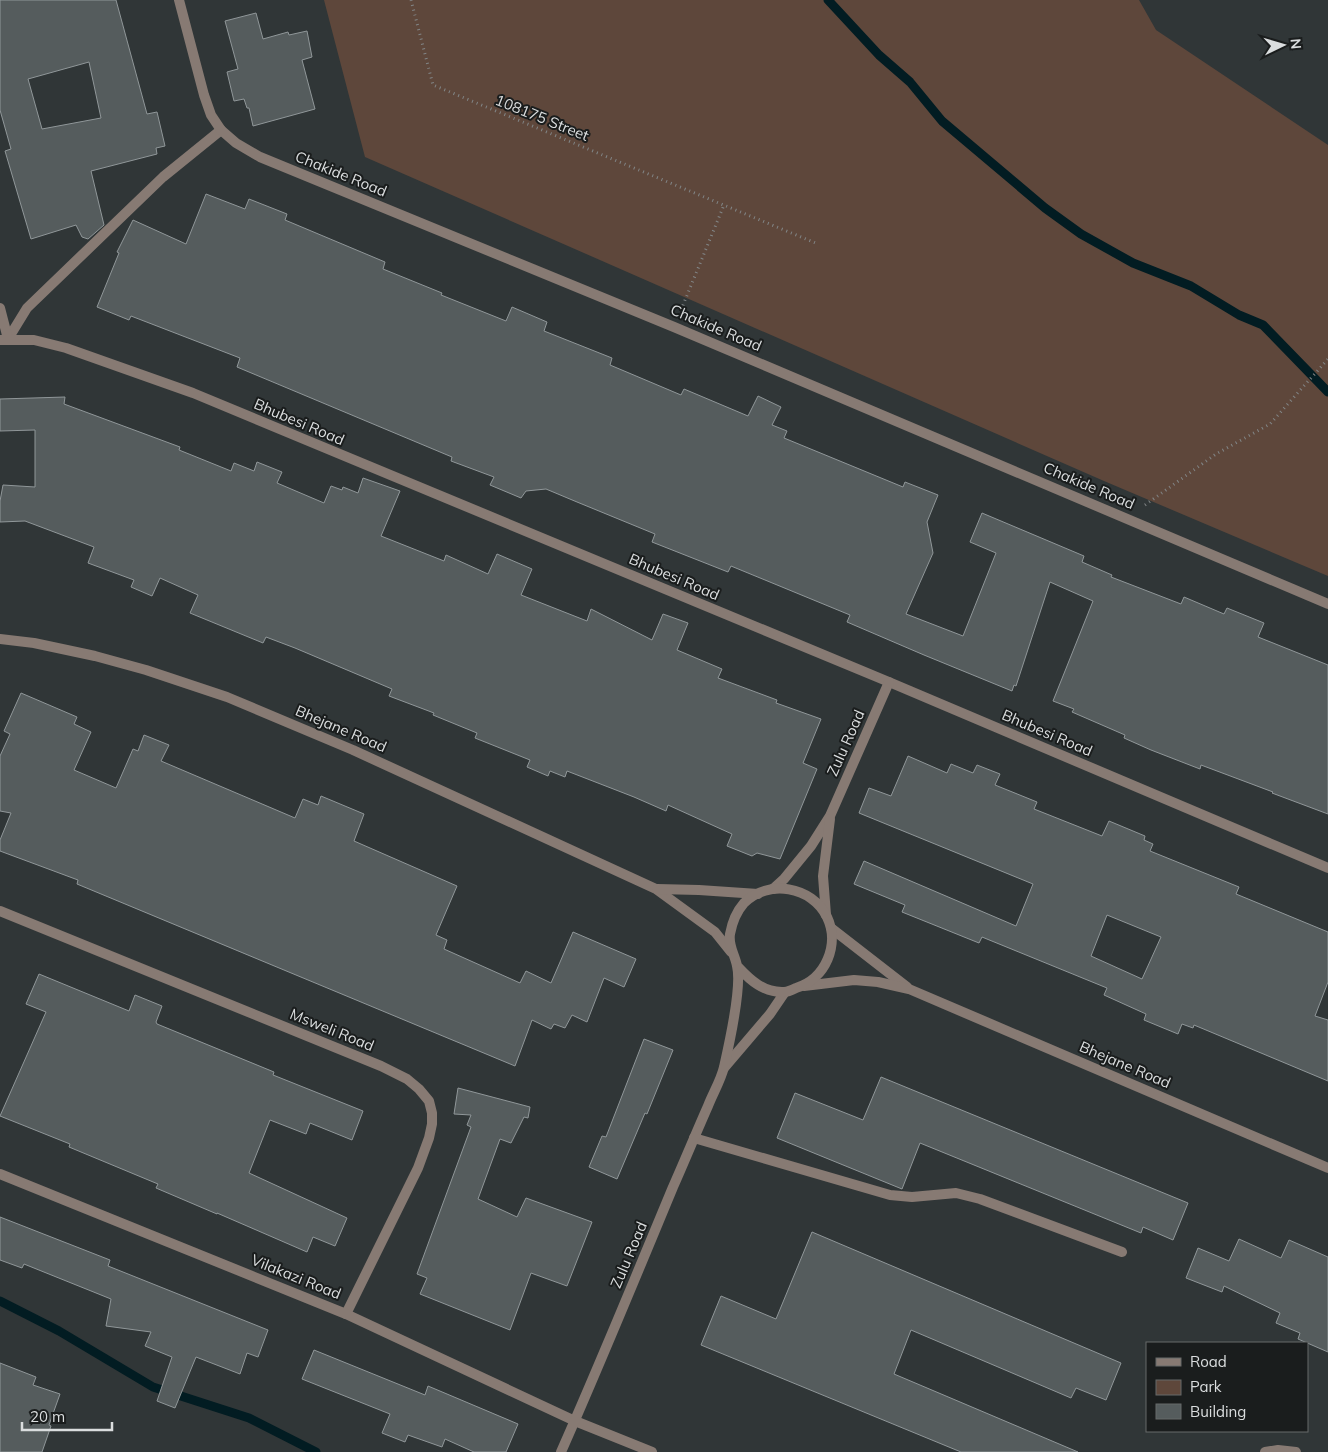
<svg xmlns="http://www.w3.org/2000/svg" width="1328" height="1452" viewBox="0 0 1328 1452" font-family="Mulish,sans-serif">
<rect width="100%" height="100%" fill="#303637"/>
<path fill="#5e473b" d="M324,0H1139L1156,30L1328,145V576L1104,481L365,157Z"/>
<g fill="none" stroke-linecap="round" stroke-linejoin="round">
<g stroke="#021c22" stroke-width="9">
<path d="M828,0L879,55L910,82L942,121L1045,208L1081,234L1133,263L1191,286L1239,315L1263,325L1328,392"/>
<path d="M0,1301L59,1331L153,1387L249,1418L316,1452"/>
</g>
</g>
<g fill="#555c5d" stroke="#909799" fill-rule="evenodd">
<path d="M0,0H116L147,114L157,112L165,146L156,148L157,154L91,171L104,225L88,239L82,237L76,225L31,239L5,151L11,149L0,110ZM89,62L101,118L42,129L28,79Z"/>
<path d="M256,13L263,39L288,32L289,35L307,31L312,57L302,60L315,109L253,126L249,108H247L244,99L234,101L227,72L238,69L225,21Z"/>
<path d="M206,194L245,209L249,199L287,214L285,220L385,262L383,269L442,293L441,295L506,321L512,307L547,322L544,331L612,358L610,365L681,395L684,389L748,416L758,396L781,407L772,425L787,431L784,438L903,487L905,482L938,495L927,522L933,553L906,614L963,636L996,553L970,542L982,513L1084,556L1082,562L1112,575L1111,577L1181,604L1184,597L1224,614L1227,608L1264,623L1258,637L1328,665V814L1272,793L1273,792L1201,765L1200,769L1151,750L1124,738L1125,735L1072,712L1074,709L1053,701L1093,601L1050,582L1016,686L1014,685L1012,691L924,655L847,622L850,615L731,566L728,572L652,542L655,534L577,502L546,489L526,491L521,498L490,485L494,477L451,461L452,457L237,367L240,358L131,316L129,320L97,307L119,253L117,252L133,220L186,244Z"/>
<path d="M65,397L64,404L180,447L179,450L231,471L234,463L254,471L257,462L282,472L277,483L324,503L331,486L342,490L343,487L358,493L363,478L400,491L381,536L444,561L446,555L488,574L497,554L532,569L521,595L587,621L591,609L652,640L663,614L688,623L677,650L722,669L718,678L777,700L776,703L821,719L803,763L817,769L780,859L757,853L752,856L727,846L732,834L668,805L666,811L634,797L567,771L565,777L550,771L548,776L527,767L530,760L475,738L477,733L433,715L434,713L389,696L392,689L295,648L266,637L263,643L190,613L198,595L160,578L152,596L131,587L134,580L88,563L94,547L25,521L0,522V501L3,485L35,487V430L0,431V399Z"/>
<path d="M21,693L77,717L74,724L91,732L74,770L116,788L133,749L138,751L144,735L169,745L161,761L295,818L303,799L318,805L321,796L364,814L354,841L457,886L436,935L447,940L444,949L520,983L526,971L551,983L573,932L636,959L624,987L604,978L587,1022L572,1015L565,1028L554,1024L551,1029L532,1020L515,1066L77,884L78,880L0,851V840L11,813L0,811V756L10,734L4,731Z"/>
<path d="M908,756L947,773L951,764L973,773L977,765L1000,774L995,785L1037,802L1034,809L1102,836L1109,821L1145,836L1144,840L1153,844L1150,851L1239,887L1236,894L1328,932V982L1315,1016L1328,1020V1081L1194,1025L1193,1028L1182,1024L1178,1034L1144,1020L1146,1014L1104,995L1107,988L982,937L979,943L902,912L905,905L854,884L864,861L1016,926L1033,884L859,813L869,788L891,796ZM1107,915L1161,937L1142,979L1091,956Z"/>
<path d="M39,974L129,1011L135,995L162,1006L156,1022L157,1024L274,1072L273,1075L363,1111L352,1140L310,1123L306,1134L270,1120L249,1173L347,1218L335,1246L313,1237L307,1252L217,1213V1214L156,1188L158,1184L69,1147L70,1144L0,1116L46,1012L26,1004Z"/>
<path d="M644,1039L673,1050L647,1114L645,1113L617,1179L589,1167L602,1136L606,1137Z"/>
<path d="M881,1077L1188,1203L1173,1240L1143,1227L1141,1233L920,1143L902,1189L777,1138L795,1093L863,1120Z"/>
<path d="M458,1088L530,1107L528,1118L524,1117L511,1143L500,1139L478,1199L517,1217L526,1198L592,1222L567,1286L531,1273L510,1330L420,1294L427,1278L417,1274L471,1127L467,1125L471,1115L454,1114Z"/>
<path d="M0,1217L110,1260L108,1266L268,1330L258,1357L247,1353L240,1374L196,1357L175,1408L157,1401L172,1357L145,1346L151,1332L106,1326L111,1299L24,1264L22,1268L0,1260Z"/>
<path d="M812,1232L1121,1363L1106,1400L1076,1388L1071,1398L911,1330L894,1374L1078,1452H961L701,1345L721,1296L776,1319Z"/>
<path d="M1239,1239L1281,1258L1289,1240L1328,1257V1352L1298,1339L1300,1333L1276,1323L1280,1313L1224,1286L1222,1292L1186,1278L1198,1248L1229,1261Z"/>
<path d="M314,1350L425,1395L428,1386L518,1424L506,1452H474L445,1439L442,1447L408,1435L405,1442L382,1433L390,1414L302,1379Z"/>
<path d="M0,1363L36,1377L33,1385L60,1394L49,1425L51,1426L42,1452H0Z"/>
</g>
<g fill="none" stroke-linecap="round" stroke-linejoin="round">
<g stroke="#828687" stroke-width="3" stroke-dasharray="1 4" stroke-linecap="butt">
<path d="M411,0L433,85L818,244"/>
<path d="M681,310L724,205"/>
<path d="M1145,505L1216,454L1270,424L1328,359"/>
</g>
<g stroke="#877a73" stroke-width="10">
<path d="M8,339L27,308L163,177L221,130"/>
<path d="M694,1138L890,1195L912,1197L956,1193L980,1199L1122,1252"/>
</g>
<g stroke="#877a73" stroke-width="10">
<path d="M179,0L204,95L211,115L221,130L236,143L260,157L674,327L1328,604"/>
<path d="M0,308L8,339"/>
<path d="M0,340H34L66,348L193,393L889,682L1328,868"/>
<path d="M773,889L784,879L811,846L830,816L889,682"/>
<path d="M0,911L381,1066L407,1079L419,1089L429,1101L432,1113V1124L429,1138L418,1168L346,1314"/>
<path d="M826,915L823,876L830,819"/>
<path d="M0,1174L346,1314L575,1421L652,1452"/>
<path d="M1265,1452L1278,1450L1296,1452"/>
</g>
<g stroke="#877a73" stroke-width="10">
<path d="M0,639L34,643L95,656L146,670L227,697L353,750L656,889L715,932L731,952"/>
<path d="M657,889L699,890L758,894"/>
<path d="M831,928L907,987"/>
<path d="M804,986L854,980L878,982L909,989L1328,1168"/>
<path d="M724,1068L770,1014L785,992"/>
<path d="M561,1452C600,1364 636,1276 673,1187C685,1160 696,1133 708,1106C713,1093 721,1080 724,1067C729,1045 742,986 737,966C735,955 728,946 730,934C732,923 737,911 744,903C768,879 812,886 827,917C840,944 826,979 796,988C792,990 788,992 784,992C764,993 750,980 738,967"/>
</g>
</g>
<g text-anchor="middle" stroke-width="4" stroke-linejoin="round" paint-order="stroke">
<g font-size="15" fill="#daddde" stroke="#1a1d1d">
<text transform="translate(542 118) rotate(22)" y="5">108175 Street</text>
<text transform="translate(341 174) rotate(22)" y="5">Chakide Road</text>
<text transform="translate(716 328) rotate(23)" y="5">Chakide Road</text>
<text transform="translate(299 422) rotate(23)" y="5">Bhubesi Road</text>
<text transform="translate(1089 486) rotate(23)" y="5">Chakide Road</text>
<text transform="translate(674 577) rotate(23)" y="5">Bhubesi Road</text>
<text transform="translate(341 729) rotate(23)" y="5">Bhejane Road</text>
<text transform="translate(1047 733) rotate(23)" y="5">Bhubesi Road</text>
<text transform="translate(846 743) rotate(-66)" y="5">Zulu Road</text>
<text transform="translate(332 1030) rotate(22)" y="5">Msweli Road</text>
<text transform="translate(1125 1065) rotate(23)" y="5">Bhejane Road</text>
<text transform="translate(629 1255) rotate(-67)" y="5">Zulu Road</text>
<text transform="translate(296 1277) rotate(22)" y="5">Vilakazi Road</text>
</g>
</g>
<rect x="1146" y="1342" width="162" height="90" fill="#1a1d1d" stroke="#676a6a"/>
<rect x="1156" y="1358" width="25" height="8" fill="#877a73" stroke="#676a6a"/>
<text x="1190" y="1367" font-size="15" fill="#daddde">Road</text>
<rect x="1156" y="1380" width="25" height="15" fill="#5e473b" stroke="#676a6a"/>
<text x="1190" y="1392" font-size="15" fill="#daddde">Park</text>
<rect x="1156" y="1404" width="25" height="15" fill="#555c5d" stroke="#676a6a"/>
<text x="1190" y="1417" font-size="15" fill="#daddde">Building</text>
<g transform="translate(1283 45) rotate(85)" stroke="#1a1d1d" stroke-width="4" paint-order="stroke">
<path d="M0-4L9 19L0 12L-9 19Z" fill="#daddde"/>
<text y="-8" font-size="14" font-weight="bold" text-anchor="middle" fill="#daddde">N</text>
</g>
<path d="M22 1422v8h90v-8" fill="none" stroke="#daddde" stroke-width="2.5"/>
<text x="30" y="1422" font-size="15" fill="#daddde" stroke="#1a1d1d" stroke-width="4" paint-order="stroke">20 m</text>
</svg>
